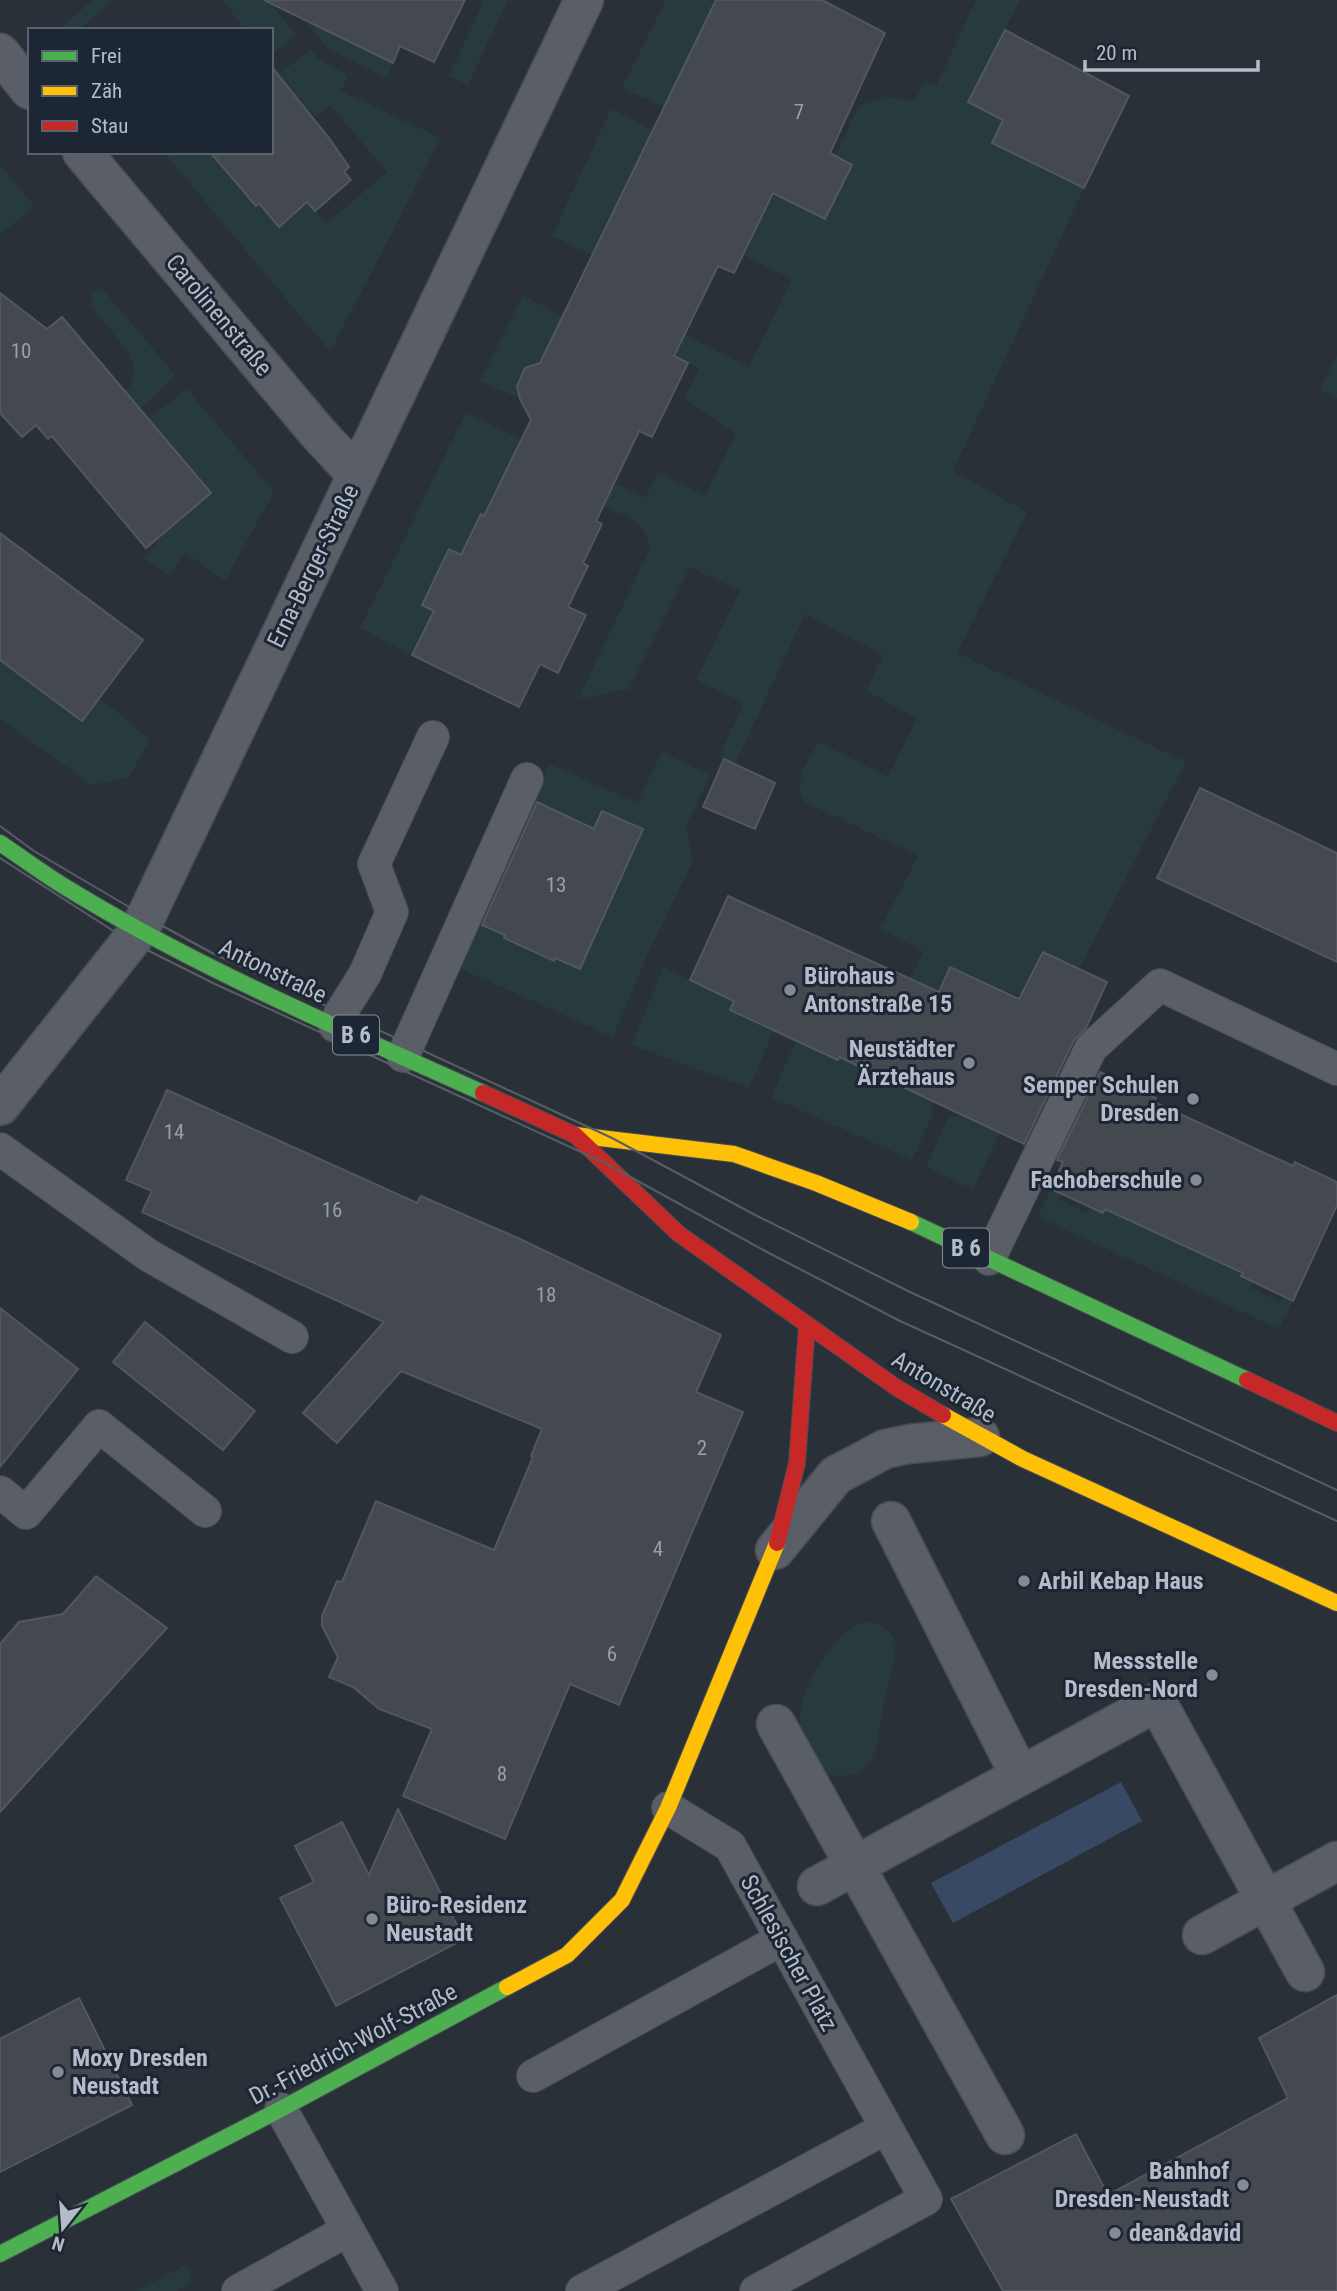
<svg xmlns="http://www.w3.org/2000/svg" width="1337" height="2291" viewBox="0 0 1337 2291" font-family="'Roboto Condensed',sans-serif">
<rect width="100%" height="100%" fill="#2a3038"/>
<g fill="#273a3e">
<path d="M93,0H112L79,30L60,28Z"/>
<path d="M223,0H268L296,35L271,56V30H245Z"/>
<path d="M289,0L393,63L386,78L328,49Z"/>
<path d="M484,0H508L468,85L449,76Z"/>
<path d="M666,0H716L664,107L622,88Z"/>
<path d="M976,0H1020L968,102L1003,120L1084,188L953,471L1027,512L957,653L1186,762L1079,969L1043,952L1033,973L1026,997L995,988L950,968L896,1084L931,1101L933,1113L912,1160L771,1097L796,1041L838,1059L850,1032L880,1046L923,951L880,929L918,856L805,802L799,789L802,772L818,742L888,777L917,718L866,691L883,655L805,614L735,764L719,757L744,703L696,680L740,591L690,567L629,689L578,699L649,551C648,536 645,529 633,519L532,471L524,486L503,476L484,516L480,514L461,555L449,550L422,605L434,611L412,655L360,628L466,413L645,498L658,473L705,496L736,434L684,399L699,368L676,357L673,362L656,320L749,367L792,279L728,248L593,255L552,236L611,109L825,219L852,165L835,156L859,106L885,96L914,102L925,81L936,86Z"/>
<path d="M311,49L318,58L348,76L341,91L441,138L330,352L164,152H216L215,158L256,206L259,203L279,226L307,202L326,224L387,172L330,105L315,117L279,74Z"/>
<path d="M0,165L34,206L0,235Z"/>
<path d="M101,287L175,375L107,442L121,397L131,384L134,369L130,354L91,306L92,293Z"/>
<path d="M523,295L562,316L540,363L520,399L480,381Z"/>
<path d="M1337,355V398L1320,389Z"/>
<path d="M187,389L274,492L225,581L186,553L169,575L144,559L165,532L148,419Z"/>
<path d="M0,660L82,721L100,698L150,740L129,777L92,785L0,719Z"/>
<path d="M662,752L711,775L686,826L693,861L646,958L613,1037L454,966L476,922L505,935L504,939L553,961L555,958L581,968L635,848L639,827L602,811L594,829L533,801L550,764L637,803Z"/>
<path d="M664,967L734,1001L730,1011L774,1030L749,1088L631,1045Z"/>
<path d="M962,1115L1000,1133L973,1189L926,1167L948,1118Z"/>
<path d="M1051,1189L1061,1193L1059,1200L1087,1213L1090,1207L1105,1209L1243,1273L1242,1276L1253,1282L1251,1288L1280,1302L1283,1296L1293,1300L1279,1329L1038,1217Z"/>
<path d="M867,1622C884,1626 891,1627 896,1645C894,1665 887,1685 884,1705C876,1746 879,1784 824,1774C817,1763 803,1748 801,1736C797,1701 809,1677 829,1651C840,1637 850,1625 867,1622Z"/>
<path d="M186,2265L193,2282L177,2291H136Z"/>
</g>
<path fill="#384963" d="M1121,1782L1142,1821L953,1923L931,1883Z"/>
<g fill="#444950" stroke="#52575f" stroke-width="2">
<path d="M264,0H465L434,62L400,46L393,63Z"/>
<path d="M716,0H822L885,33L830,153L852,165L825,219L773,193L734,273L718,266L674,356L688,363L652,437L639,431L596,521L602,524L583,563L588,566L568,607L586,615L558,673L540,664L519,707L412,655L434,611L422,605L449,549L461,555L481,514L484,516L531,420L520,399L517,386L525,368L540,363Z"/>
<path d="M1005,30L1129,96L1084,188L992,143L1003,120L968,102Z"/>
<path d="M271,66L329,138L349,167L344,172L351,180L315,211L307,202L279,227L259,203L256,206L210,152H271Z"/>
<path d="M0,293L47,329L62,317L211,493L146,548L52,436L48,439L36,425L22,437L0,413Z"/>
<path d="M0,533L143,640L82,721L0,660Z"/>
<path d="M724,759L775,783L755,829L703,807Z"/>
<path d="M1200,788L1337,853V962L1157,878Z"/>
<path d="M537,802L594,829L602,811L643,829L580,969L555,958L554,961L504,938L505,935L482,925Z"/>
<path d="M728,896L939,992L950,967L1019,999L1043,952L1107,982L1086,1028L1074,1040L1024,1144L839,1057L838,1060L730,1010L734,1001L690,980Z"/>
<path d="M1100,1072L1156,1098L1154,1102L1293,1166L1295,1162L1337,1182V1205L1293,1301L1241,1276L1243,1273L1105,1209L1103,1213L1051,1189L1063,1162L1057,1160Z"/>
<path d="M167,1090L417,1203L421,1196L520,1239L721,1335L696,1392L743,1412L619,1705L570,1684L505,1839L403,1796L432,1729L379,1709L353,1687L329,1677L338,1657L322,1626V1616L337,1581L342,1582L376,1501L494,1550L533,1457L531,1456L542,1429L401,1371L337,1443L303,1413L384,1322L142,1212L152,1191L126,1180Z"/>
<path d="M0,1308L78,1369L0,1467Z"/>
<path d="M145,1322L255,1411L223,1450L113,1362Z"/>
<path d="M96,1576L167,1628L0,1812V1644L19,1622L63,1614Z"/>
<path d="M398,1809L464,1939L336,2006L280,1898L314,1882L295,1846L342,1822L369,1875Z"/>
<path d="M1337,1995V2291H1003L951,2199L1076,2134L1108,2195L1288,2098L1259,2038Z"/>
<path d="M79,1998L132,2105L0,2172V2039Z"/>
</g>
<g fill="none" stroke-linecap="round" stroke-linejoin="round">
<g stroke="#484c53" stroke-width="34">
<g id="lane">
<path d="M335,1026L340,1014L365,974L392,912L374,864L433,737"/>
<path d="M403,1056L527,779"/>
<path d="M0,1149L148,1255L292,1337"/>
<path d="M989,1259L1091,1048L1160,985L1337,1069"/>
<path d="M0,1492L26,1513L99,1426L205,1511"/>
<path d="M668,1808L730,1846L926,2199L756,2291"/>
<path d="M533,2076L782,1939"/>
<path d="M281,2109L382,2291"/>
<path d="M238,2291L348,2230"/>
<path d="M582,2291L886,2128"/>
</g>
</g>
<g stroke="#484c53" stroke-width="41">
<g id="street">
<path d="M0,53L30,90"/>
<path d="M82,152L317,432L357,475"/>
<path d="M0,1106L140,929L584,0"/>
<path d="M891,1521L1020,1776"/>
<path d="M775,1550L836,1475L861,1462L885,1449L909,1444L980,1437"/>
<path d="M776,1724L1005,2135"/>
<path d="M817,1886L1157,1702L1305,1972"/>
<path d="M1202,1935L1337,1861"/>
</g>
</g>
<g stroke="#484c53" stroke-width="18">
<g id="fast">
<path d="M0,843C21,857 41,872 62,885C193,966 343,1030 483,1093"/>
<path d="M911,1222L1247,1380"/>
<path d="M0,2254L281,2109L507,1987"/>
</g>
</g>
<g stroke="#484c53" stroke-width="18">
<g id="slow">
<path d="M575,1135L734,1154L816,1183L911,1222"/>
<path d="M943,1415L1023,1459L1337,1603"/>
<path d="M507,1987L567,1955L622,1900L668,1808L777,1543"/>
</g>
</g>
<g stroke="#484c53" stroke-width="18">
<g id="jam">
<path d="M483,1093L575,1135L679,1234L897,1388L943,1415"/>
<path d="M1247,1380L1337,1423"/>
<path d="M777,1543L797,1463L807,1325"/>
</g>
</g>
<use href="#lane" stroke="#5a5e66" stroke-width="32"/>
<use href="#street" stroke="#5a5e66" stroke-width="38"/>
<use href="#fast" stroke="#4caf50" stroke-width="16"/>
<use href="#slow" stroke="#ffc107" stroke-width="16"/>
<use href="#jam" stroke="#c62828" stroke-width="16"/>
<g stroke="#595d64" stroke-width="2">
<path d="M0,826L34,851L146,917L214,954L612,1138L757,1216L910,1292L1337,1490"/>
<path d="M0,858L129,941L215,984L605,1163L767,1252L898,1320L1337,1521"/>
</g>
</g>
<g fill="#848b96" stroke="#1d2633" stroke-width="2.5">
<circle cx="790" cy="990" r="7"/>
<circle cx="969" cy="1063" r="7"/>
<circle cx="1193" cy="1099" r="7"/>
<circle cx="1196" cy="1180" r="7"/>
<circle cx="1024" cy="1581" r="7"/>
<circle cx="1212" cy="1675" r="7"/>
<circle cx="372" cy="1919" r="7"/>
<circle cx="58" cy="2072" r="7"/>
<circle cx="1243" cy="2185" r="7"/>
<circle cx="1115" cy="2233" r="7"/>
</g>
<g text-anchor="middle" stroke-width="6" stroke-linejoin="round" paint-order="stroke">
<g font-size="21" fill="#989fab">
<text x="799" y="119">7</text>
<text x="21" y="358">10</text>
<text x="556" y="892">13</text>
<text x="174" y="1139">14</text>
<text x="332" y="1217">16</text>
<text x="546" y="1302">18</text>
<text x="702" y="1455">2</text>
<text x="658" y="1556">4</text>
<text x="612" y="1661">6</text>
<text x="502" y="1781">8</text>
</g>
<g fill="#1d2633" stroke="#878f9c" stroke-width="2">
<rect x="333" y="1015.5" width="46" height="39" rx="5"/>
<rect x="943" y="1228.5" width="46" height="39" rx="5"/>
</g>
<g font-size="23" font-weight="bold" fill="#b4bcc9">
<text x="356" y="1043">B 6</text>
<text x="966" y="1256">B 6</text>
</g>
<g font-size="24" fill="#b4bcc9" stroke="#1d2633">
<text transform="translate(219 315) rotate(50)" y="8">Carolinenstraße</text>
<text transform="translate(313 566) rotate(-64)" y="8">Erna-Berger-Straße</text>
<text transform="translate(273 971) rotate(26)" y="8">Antonstraße</text>
<text transform="translate(944 1387) rotate(31)" y="8">Antonstraße</text>
<text transform="translate(789 1953) rotate(61)" y="8">Schlesischer Platz</text>
<text transform="translate(353 2044) rotate(-28)" y="8">Dr.-Friedrich-Wolf-Straße</text>
</g>
<g font-size="24" font-weight="bold" fill="#b4bcc9" stroke="#1d2633" text-anchor="start">
<text x="804" y="984">Bürohaus<tspan x="804" dy="28">Antonstraße 15</tspan></text>
<text x="955" y="1057" text-anchor="end">Neustädter<tspan x="955" dy="28">Ärztehaus</tspan></text>
<text x="1179" y="1093" text-anchor="end">Semper Schulen<tspan x="1179" dy="28">Dresden</tspan></text>
<text x="1182" y="1188" text-anchor="end">Fachoberschule</text>
<text x="1038" y="1589">Arbil Kebap Haus</text>
<text x="1198" y="1669" text-anchor="end">Messstelle<tspan x="1198" dy="28">Dresden-Nord</tspan></text>
<text x="386" y="1913">Büro-Residenz<tspan x="386" dy="28">Neustadt</tspan></text>
<text x="72" y="2066">Moxy Dresden<tspan x="72" dy="28">Neustadt</tspan></text>
<text x="1229" y="2179" text-anchor="end">Bahnhof<tspan x="1229" dy="28">Dresden-Neustadt</tspan></text>
<text x="1129" y="2241">dean&amp;david</text>
</g>
</g>
<rect x="28" y="28" width="245" height="126" fill="#1d2633" stroke="#59626f" stroke-width="2"/>
<rect x="42" y="51" width="35" height="10" fill="#4caf50" stroke="#59626f" stroke-width="2"/>
<text x="91" y="63" font-size="21" fill="#b4bcc9">Frei</text>
<rect x="42" y="86" width="35" height="10" fill="#ffc107" stroke="#59626f" stroke-width="2"/>
<text x="91" y="98" font-size="21" fill="#b4bcc9">Zäh</text>
<rect x="42" y="121" width="35" height="10" fill="#c62828" stroke="#59626f" stroke-width="2"/>
<text x="91" y="133" font-size="21" fill="#b4bcc9">Stau</text>
<g transform="translate(63 2228) rotate(197)" stroke="#1d2633" stroke-width="5" paint-order="stroke">
<path d="M0-5L12 26L0 18L-12 26Z" fill="#b4bcc9"/>
<text y="-10" font-size="19" font-weight="bold" text-anchor="middle" fill="#b4bcc9">N</text>
</g>
<path d="M1085 60v10h173v-10" fill="none" stroke="#b4bcc9" stroke-width="3.5"/>
<text x="1096" y="60" font-size="21" fill="#b4bcc9" stroke="#1d2633" stroke-width="5" paint-order="stroke">20 m</text>
</svg>
